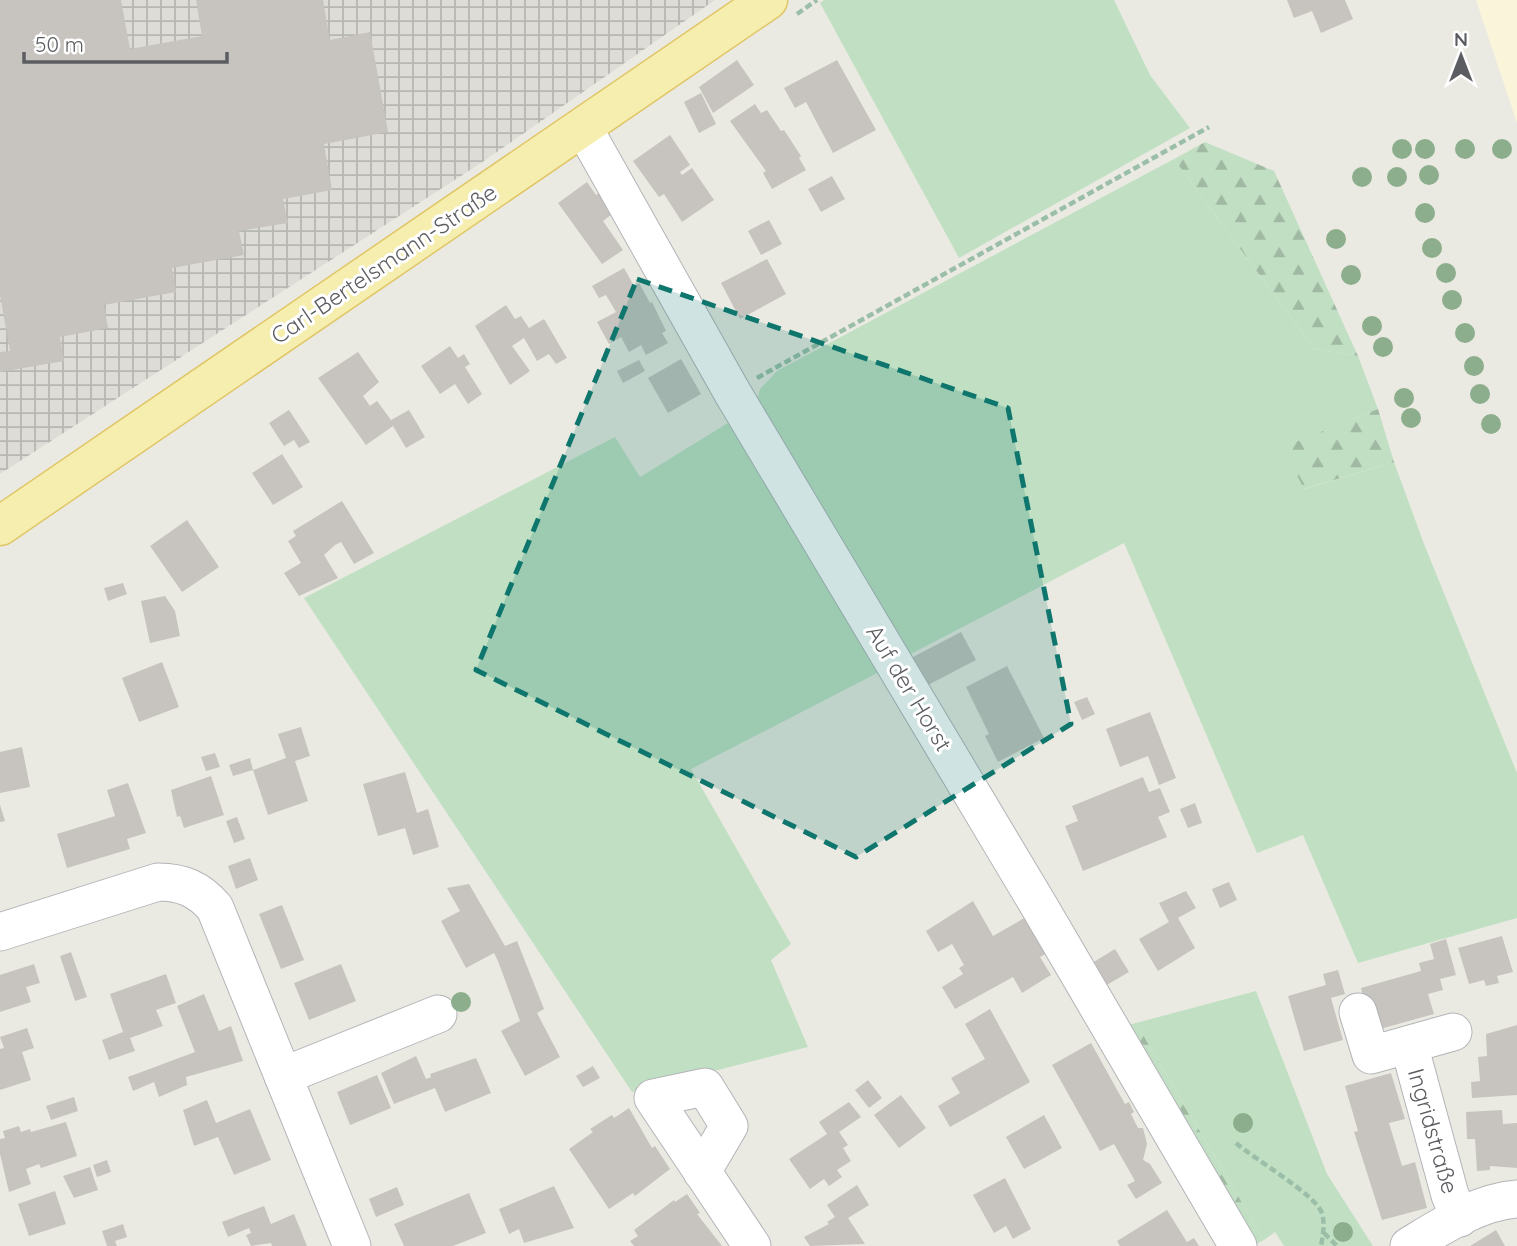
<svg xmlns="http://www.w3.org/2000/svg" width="1517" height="1246" viewBox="0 0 1517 1246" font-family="Quicksand,sans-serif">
<defs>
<pattern id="industrial-grid" width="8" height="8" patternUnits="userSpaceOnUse" patternTransform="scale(1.75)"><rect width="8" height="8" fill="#dddcd7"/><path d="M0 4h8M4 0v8" fill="none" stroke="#b6b6b2"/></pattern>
<pattern id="forest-firs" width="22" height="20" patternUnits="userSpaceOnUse" patternTransform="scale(1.75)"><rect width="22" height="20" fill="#c1e0c3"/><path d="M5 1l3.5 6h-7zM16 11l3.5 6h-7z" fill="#a0b9a2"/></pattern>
</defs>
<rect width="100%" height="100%" fill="#ebeae2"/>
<path fill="#f9f4da" d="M1476,0H1517V123Z"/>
<path fill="url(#industrial-grid)" d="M0,0H715L481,163L0,474Z"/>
<g fill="#c1e0c3">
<path d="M824,0H1114L1150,75L1190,128L959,258L820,3Z"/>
<path d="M1174,159L1314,349L1358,356L1378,409L1284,447L1305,489L1394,462L1424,544L1517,773V918L1358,963L1303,835L1257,853L1124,543L903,658L755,410L760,389L777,371Z"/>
<path d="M736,418L885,669L691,769L791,944L771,960L808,1047L632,1092L304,598L615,437L640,477Z"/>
<path d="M1256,991L1327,1174L1373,1246H1284L1275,1232L1264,1240L1136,1023Z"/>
</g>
<g fill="url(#forest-firs)">
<path d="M1205,142L1274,171L1358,356L1314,349L1174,159Z"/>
<path d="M1378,409L1394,462L1304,489L1283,447Z"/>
<path d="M1136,1023L1264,1240L1253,1246L1119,1027Z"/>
</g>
<g fill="#c7c4bf">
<path d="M0,0H121L130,49L202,36L196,0H323L330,40L370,32L388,132L324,144L332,190L283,199L288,223L239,231L244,255L172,268L176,292L104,305L108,328L60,337L64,361L0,372V352L10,351L0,295Z"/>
<path d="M1287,0H1345L1353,19L1321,33L1312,11L1294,18Z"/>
<path d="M737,60L754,85L713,113L699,87Z"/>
<path d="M837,60L876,130L833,153L806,102L795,108L784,88Z"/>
<path d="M701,93L716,124L699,133L684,102Z"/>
<path d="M755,104L761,113L767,110L781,131L784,130L801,156L799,158L806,170L772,189L763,173L766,171L730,121Z"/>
<path d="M670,135L690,165L680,172L682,175L692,168L714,200L682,222L664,194L659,197L633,161Z"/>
<path d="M832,176L845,199L821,212L808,189Z"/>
<path d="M587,182L596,195L602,191L616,211L603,221L623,250L602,264L558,203Z"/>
<path d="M769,220L782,244L761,255L748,231Z"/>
<path d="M767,259L786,294L740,319L721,283Z"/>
<path d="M624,268L634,286L639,283L650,303L652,302L666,331L662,333L668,343L646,355L641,345L629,352L621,337L609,344L597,322L616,312L606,295L599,298L592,286Z"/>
<path d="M506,305L515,319L521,316L529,328L544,319L567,358L556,364L549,354L537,361L524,338L512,346L530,371L510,385L475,326Z"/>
<path d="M450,346L458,358L464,354L470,364L465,367L482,394L468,404L455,384L440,394L421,366Z"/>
<path d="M358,352L379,382L363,396L370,406L377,401L391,420L409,410L425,437L406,448L393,426L366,445L318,378Z"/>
<path d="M681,359L701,394L668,413L648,378Z"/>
<path d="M639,360L645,371L623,383L617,371Z"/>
<path d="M289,410L310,442L299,448L294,440L284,446L269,423Z"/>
<path d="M282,454L303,487L273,505L252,473Z"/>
<path d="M342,501L374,553L354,564L341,542L335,545L324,555L338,578L299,596L284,573L301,563L288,541L296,536L293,531Z"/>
<path d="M187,520L219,567L182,592L150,546Z"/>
<path d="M123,583L127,594L108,601L104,588Z"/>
<path d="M165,596L175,611L180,636L150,643L141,601Z"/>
<path d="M961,632L976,660L926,686L911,658Z"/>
<path d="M162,662L179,707L139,722L122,678Z"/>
<path d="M1007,666L1044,738L998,762L985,736L989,734L966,687Z"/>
<path d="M1087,697L1095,714L1082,720L1074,702Z"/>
<path d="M1150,712L1176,778L1159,785L1148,756L1120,767L1106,729Z"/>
<path d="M301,727L310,756L295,761L308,801L268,815L253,770L286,758L278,734Z"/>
<path d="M22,747L30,787L0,793V752Z"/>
<path d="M215,753L220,767L206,771L201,757Z"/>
<path d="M250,758L253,770L233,776L229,765Z"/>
<path d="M405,772L417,813L428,809L439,847L413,855L405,828L378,836L363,784Z"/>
<path d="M211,776L224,815L184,828L180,816L177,817L171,790Z"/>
<path d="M1143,777L1149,792L1160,788L1170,812L1158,817L1167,837L1083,871L1065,826L1078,821L1072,806Z"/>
<path d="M128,783L146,833L127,839L130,849L67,868L57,834L115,816L107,790Z"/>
<path d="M1195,803L1202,823L1188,828L1180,809Z"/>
<path d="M0,805L5,821L0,822Z"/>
<path d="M237,817L245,839L234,843L226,821Z"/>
<path d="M250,858L258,880L236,889L228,866Z"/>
<path d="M1229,882L1237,900L1220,908L1212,889Z"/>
<path d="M469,884L505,946L517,941L544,1009L537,1013L560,1057L525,1076L501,1031L520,1021L498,961L494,953L466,968L441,921L460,911L447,888Z"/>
<path d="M1186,891L1196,908L1178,918L1195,948L1158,971L1139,939L1169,922L1159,903Z"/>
<path d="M973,901L993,936L1033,913L1054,949L1040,957L1051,975L1022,993L1013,977L955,1009L942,987L963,974L959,968L964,965L952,944L938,952L926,931Z"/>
<path d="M282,905L304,960L281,969L259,914Z"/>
<path d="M1502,936L1513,972L1497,976L1499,983L1486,986L1484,980L1469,984L1458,948Z"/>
<path d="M1446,939L1456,975L1440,979L1443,990L1428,994L1434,1014L1373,1031L1361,988L1421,971L1419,963L1434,959L1430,944Z"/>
<path d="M1115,949L1129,972L1105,986L1092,963Z"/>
<path d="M71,952L87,997L75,1001L60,956Z"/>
<path d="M34,964L40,983L26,987L31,1002L0,1012V975Z"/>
<path d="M341,964L356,1001L309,1020L294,983Z"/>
<path d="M1338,970L1345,994L1331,998L1343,1040L1304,1051L1288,996L1326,985L1323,974Z"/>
<path d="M166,974L176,1003L156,1010L163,1026L130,1038L135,1051L109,1060L102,1040L123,1032L110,994Z"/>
<path d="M204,994L219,1031L231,1026L243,1061L186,1077L187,1085L159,1097L154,1082L133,1091L128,1077L195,1052L177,1006Z"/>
<path d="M990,1009L1030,1082L950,1127L938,1106L960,1093L951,1078L985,1059L965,1024Z"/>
<path d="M1517,1025V1095L1472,1098L1471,1082L1480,1081L1478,1057L1487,1056L1486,1034Z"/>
<path d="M27,1028L34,1048L22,1052L31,1080L0,1090V1049L4,1048L0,1037Z"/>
<path d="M1091,1043L1125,1104L1129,1102L1134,1112L1131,1114L1138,1128H1143L1147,1144L1143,1160L1150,1164L1162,1183L1136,1199L1127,1185L1135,1181L1114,1144L1100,1151L1052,1065Z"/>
<path d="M416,1056L426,1079L431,1077L430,1074L476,1058L491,1093L445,1112L435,1088L394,1104L381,1073Z"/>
<path d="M593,1066L600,1078L583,1087L576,1076Z"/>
<path d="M1391,1073L1405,1119L1389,1123L1402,1166L1415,1162L1427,1208L1382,1220L1354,1132L1358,1131L1345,1086Z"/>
<path d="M377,1075L391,1108L350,1125L337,1092Z"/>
<path d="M868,1080L882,1098L869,1108L855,1090Z"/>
<path d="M901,1095L926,1128L899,1148L874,1115Z"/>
<path d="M74,1097L78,1111L51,1120L46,1106Z"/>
<path d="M207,1100L216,1123L250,1109L271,1160L234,1175L218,1137L194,1146L183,1110Z"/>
<path d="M849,1102L861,1117L839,1132L848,1145L843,1148L851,1161L837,1170L842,1177L829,1186L824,1179L810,1189L789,1159L827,1134L819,1122Z"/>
<path d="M629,1108L652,1148L655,1146L670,1169L635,1196L633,1193L609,1209L569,1149L593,1132L590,1129L612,1115L614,1118Z"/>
<path d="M1502,1110L1503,1124L1517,1123V1168L1490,1166V1170L1477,1171L1475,1139H1467L1466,1112Z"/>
<path d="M1044,1115L1062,1148L1024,1169L1006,1137Z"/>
<path d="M66,1122L77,1156L41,1168L39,1164L26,1169L31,1184L9,1192L0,1154V1139L5,1138L3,1131L19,1126L21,1132L30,1129L31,1132Z"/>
<path d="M107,1160L111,1172L97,1177L93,1165Z"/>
<path d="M90,1167L98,1190L74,1198L63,1176Z"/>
<path d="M1005,1178L1031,1229L1013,1239L1006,1226L994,1233L973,1195Z"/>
<path d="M857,1185L869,1205L848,1218L865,1244L810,1246L804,1237L829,1224L827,1222L835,1217L827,1205Z"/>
<path d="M554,1186L574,1228L524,1243L519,1229L509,1234L499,1209Z"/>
<path d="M397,1187L404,1205L376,1217L369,1199Z"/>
<path d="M55,1191L66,1224L29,1236L18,1204Z"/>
<path d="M469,1193L486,1233L453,1246H404L394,1224Z"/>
<path d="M687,1194L700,1213L697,1214L722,1246H634L630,1241L638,1236L634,1230L674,1200L675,1202Z"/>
<path d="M264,1206L271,1224L294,1214L307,1246H272L271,1243L251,1246L246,1235L251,1233L249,1228L228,1237L222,1222Z"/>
<path d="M1167,1210L1187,1242L1194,1238L1199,1246H1120L1117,1241Z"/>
<path d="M123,1224L127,1237L115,1241L117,1246H107L102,1231Z"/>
<path d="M1496,1230L1505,1246H1470Z"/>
</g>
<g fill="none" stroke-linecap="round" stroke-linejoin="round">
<g stroke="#b3b4b8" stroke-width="39">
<g id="minor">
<path d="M583,127L732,392L1039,906L1238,1246"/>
<path d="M0,932L158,882C182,882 199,889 215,908L352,1246"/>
<path d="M1358,1012L1371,1055L1453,1032"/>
<path d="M1409,1045L1450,1195L1460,1218"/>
<path d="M283,1076L438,1014"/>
<path d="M702,1172L729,1126L705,1087L653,1098L752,1246"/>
<path d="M1409,1246C1442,1226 1478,1202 1517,1199"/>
</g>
</g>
<g stroke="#e0c667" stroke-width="41">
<path id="major" d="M0,526L768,0"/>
</g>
<g stroke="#9abea7" stroke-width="4.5" stroke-dasharray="7 3.5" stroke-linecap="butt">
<path d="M797,14L817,0"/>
<path d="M757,378L1209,127"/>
<path d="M1236,1143C1254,1159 1316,1195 1322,1213C1325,1224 1323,1235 1321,1246"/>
<path d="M1324,1233L1337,1246"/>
</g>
<use href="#minor" stroke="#fff" stroke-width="37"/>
<use href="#major" stroke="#f5eeae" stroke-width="38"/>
</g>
<g fill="#8cae8c">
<circle cx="1402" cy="149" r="10"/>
<circle cx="1425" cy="149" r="10"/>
<circle cx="1465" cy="149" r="10"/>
<circle cx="1502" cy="149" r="10"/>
<circle cx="1429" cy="175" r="10"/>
<circle cx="1362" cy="177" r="10"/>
<circle cx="1397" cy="177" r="10"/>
<circle cx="1425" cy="213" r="10"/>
<circle cx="1336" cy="239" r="10"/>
<circle cx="1432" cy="248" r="10"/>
<circle cx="1446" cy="273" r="10"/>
<circle cx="1351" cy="275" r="10"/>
<circle cx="1452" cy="300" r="10"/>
<circle cx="1372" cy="326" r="10"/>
<circle cx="1465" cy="333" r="10"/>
<circle cx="1383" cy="347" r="10"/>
<circle cx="1474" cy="366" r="10"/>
<circle cx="1480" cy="394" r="10"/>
<circle cx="1404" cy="398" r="10"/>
<circle cx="1411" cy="418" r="10"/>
<circle cx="1491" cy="424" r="10"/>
<circle cx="461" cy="1002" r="10"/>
<circle cx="1243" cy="1123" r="10"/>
<circle cx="1343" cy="1232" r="10"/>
</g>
<path fill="#0f766e" fill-opacity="0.2" stroke="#0f766e" stroke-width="5" stroke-dasharray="14 9" stroke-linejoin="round" d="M637,279L1008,408L1071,724L856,857L476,670Z"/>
<g text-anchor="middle" stroke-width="6" stroke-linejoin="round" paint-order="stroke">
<g font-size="23" fill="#5b5d61" stroke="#fff">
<text transform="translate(384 264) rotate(-34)" y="8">Carl-Bertelsmann-Straße</text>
<text transform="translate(909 688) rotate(59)" y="8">Auf der Horst</text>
<text transform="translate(1433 1131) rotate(74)" y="8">Ingridstraße</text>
</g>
</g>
<g transform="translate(1461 56)" stroke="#ffffff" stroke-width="5" paint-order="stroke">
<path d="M0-5L12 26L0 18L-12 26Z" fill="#5b5d61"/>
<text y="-10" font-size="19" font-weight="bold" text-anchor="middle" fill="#5b5d61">N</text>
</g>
<path d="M24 52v10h203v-10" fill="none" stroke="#5b5d61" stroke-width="3.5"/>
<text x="35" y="52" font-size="21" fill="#5b5d61" stroke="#ffffff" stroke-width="5" paint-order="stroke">50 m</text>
</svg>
